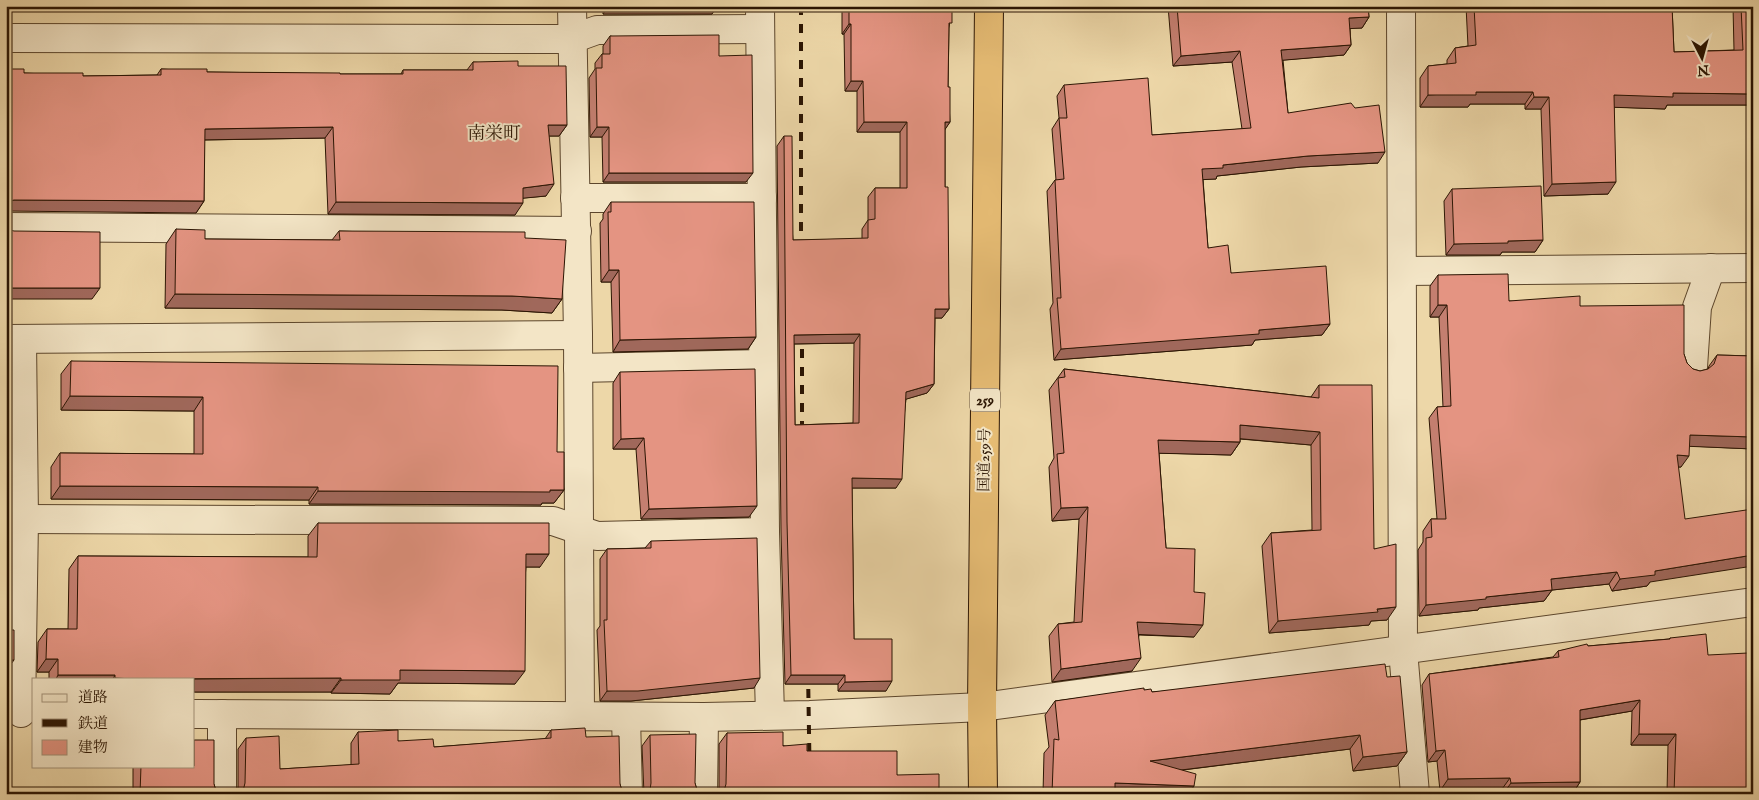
<svg xmlns="http://www.w3.org/2000/svg" width="1759" height="800" viewBox="0 0 1759 800" font-family="'IM FELL English','Noto Serif JP',serif">
<rect width="100%" height="100%" fill="#edd7a8"/>
<filter id="stains"><feTurbulence type="fractalNoise" baseFrequency=".004" numOctaves="4"/><feColorMatrix values="0 0 0 0 .2 0 0 0 0 .09 0 0 0 0 .02 0 0 0 .5 -.17"/></filter>
<radialGradient id="worn" r=".72"><stop offset=".6" stop-color="#630" stop-opacity="0"/><stop offset="1" stop-color="#630" stop-opacity=".3"/></radialGradient>
<rect fill="#bbbd85" stroke="#736944" x="6" y="6" width="121" height="3"/>
<g fill="none" stroke-linecap="round" stroke-linejoin="round">
<g stroke="#5c462c" stroke-width="30">
<g id="minor">
<path d="M572,6L578,335L580,717"/>
<path d="M760,6L765,532L770,715"/>
<path d="M1401,6L1403,650L1415,794"/>
<path d="M572,39L597,30L760,29"/>
<path d="M575,198H762"/>
<path d="M6,227L577,231"/>
<path d="M1402,271L1753,268"/>
<path d="M6,339L578,335"/>
<path d="M1693,367L1697,307L1711,268"/>
<path d="M578,368L763,364"/>
<path d="M24,519L553,521L597,536L765,532"/>
<path d="M21,713L24,519L22,339"/>
<path d="M194,714L704,717L810,715L982,707L1753,602"/>
<path d="M222,714V794"/>
<path d="M626,717L628,794"/>
<path d="M703,794L704,717"/>
</g>
</g>
<g stroke="#5c462c" stroke-width="30">
<path id="tertiary" d="M6,38L572,39"/>
</g>
<g stroke="#2b1503" stroke-width="30">
<path id="trunk" d="M983,794L982,707L989,6"/>
</g>
<use href="#minor" stroke="#f3e5c6" stroke-width="28"/>
<use href="#tertiary" stroke="#f3e5c6" stroke-width="28"/>
<use href="#trunk" stroke="#e6bc74" stroke-width="28"/>
<g stroke="#2b1503" stroke-width="4" stroke-dasharray="9 9" stroke-linecap="butt">
<path d="M801,6V254"/>
<path d="M802,331V439"/>
<path d="M808,671L810,794"/>
</g>
</g>
<g fill="#c47f70" stroke="#2b1503" fill-rule="evenodd">
<path d="M603,6H717L712,14H603Z"/>
<path d="M842,6H952L949,28L948,87L950,122L945,129V187L949,309L942,318H935L934,384L927,393L906,399L896,488H852L854,639L886,691H838V684H785L781,532L777,146L784,136L793,240L862,239V229L868,220V197L875,188H900V132H857V91H845L844,34H842ZM854,343L853,423L795,425L794,344Z"/>
<path d="M1168,6H1368L1369,17L1362,28H1350L1351,45L1344,55L1283,60L1288,113L1378,163L1301,167L1217,176L1216,179H1203L1208,248L1231,273L1330,324L1322,335L1255,340L1252,345L1054,360L1050,309L1053,303L1047,191L1055,180H1056L1052,129L1059,118L1057,96L1064,85L1152,135L1242,129L1232,62L1173,66Z"/>
<path d="M1466,6H1672L1674,52L1734,50L1733,6H1753V105H1667L1665,109L1614,107L1608,194L1544,196L1541,109H1525V104H1470L1468,107H1420V78L1428,66L1447,64V60L1455,48L1468,46Z"/>
<path d="M610,36L719,56L746,182H603L602,137H590L589,78L595,69V63L602,54H603V46Z"/>
<path d="M473,62L518,66L567,125L559,136H549L546,196L523,198L515,215L328,214L325,138L204,140V201L196,213L24,73L83,76L157,75L161,69L207,72L340,74H401L403,70H467Z"/>
<path d="M1452,189L1543,240L1535,252H1502L1500,255H1446L1444,201Z"/>
<path d="M611,202L756,337L748,349L613,352L611,282H601L600,223L603,219V214Z"/>
<path d="M176,229L205,239L332,240L339,231L525,238L562,299L552,313L502,310L165,308L166,244Z"/>
<path d="M1438,275L1509,301L1580,306L1684,354L1687,363L1693,369L1700,371L1708,369L1709,366L1717,355L1753,356V449L1689,446L1681,467H1678L1650,582L1647,586L1612,591L1609,584L1552,590L1544,601L1479,608L1478,610L1419,616L1418,550L1423,542V531L1431,519H1437L1429,418L1437,407H1443L1439,317H1430V286Z"/>
<path d="M71,361L557,452L564,490L554,503H542L541,505L309,504V500L51,499V467L60,453L194,454V411L61,410V374Z"/>
<path d="M1064,369L1311,397L1319,385L1374,549L1387,620L1371,621L1369,625L1269,633L1262,546L1271,533L1312,530L1311,445L1240,439V442L1231,455L1159,453L1166,548L1194,592V637L1139,635L1132,671L1052,682L1049,636L1058,624L1074,622L1079,519L1052,521L1049,467L1054,458L1049,390Z"/>
<path d="M620,372L749,517L641,519L636,449H613V383Z"/>
<path d="M318,523L540,567H526L515,684L398,683L390,694L331,693V692H194V679H49V672H37L38,642L47,629H68L69,569L78,556L308,557V536Z"/>
<path d="M651,541L754,688L631,701H600L597,630L600,626V559L607,549L645,548Z"/>
<path d="M1670,638L1708,655L1753,794H1667L1668,745H1631L1632,711L1580,720V782L1573,793L1503,794L1502,789L1440,791L1437,761L1428,762L1422,685L1429,674L1553,657L1558,651L1588,646L1669,639Z"/>
<path d="M1387,677L1407,752L1397,766L1353,771L1350,749L1183,770L1194,786L1188,794H1043L1044,753L1049,747L1045,715L1055,701L1144,690L1152,692Z"/>
<path d="M551,730L586,737L620,784L622,791L625,794H238V749L246,738L280,769L351,765V743L358,732L398,741L434,747L545,739Z"/>
<path d="M727,733L807,751L897,775L939,794H719V744Z"/>
<path d="M650,735L695,783L697,790L700,794H644L642,746Z"/>
<path d="M133,766H194L214,784L216,791L219,794H133Z"/>
</g>
<g fill="#a0685b" stroke="#2b1503">
<path d="M609,6H717L712,14H603Z"/>
<path d="M1369,17L1362,28L1342,29L1349,18Z"/>
<path d="M849,24H851L844,34H842Z"/>
<path d="M1351,45L1344,55L1274,61L1281,50Z"/>
<path d="M1240,51L1232,62L1173,66L1181,56Z"/>
<path d="M851,81H863L857,91H845Z"/>
<path d="M1476,92H1533L1525,104H1470L1468,107H1420L1428,95Z"/>
<path d="M1673,93L1753,94V105H1667L1665,109L1605,107L1614,95Z"/>
<path d="M1534,97H1549L1541,109H1525Z"/>
<path d="M864,122H907L900,132H857Z"/>
<path d="M945,122H950L944,131Z"/>
<path d="M548,125H567L559,136H540Z"/>
<path d="M333,127L325,138L196,140L205,129Z"/>
<path d="M597,127H609L602,137H590Z"/>
<path d="M1385,152L1378,163L1301,167L1217,176L1216,179L1195,180L1202,169L1223,165L1308,156Z"/>
<path d="M609,173H753L746,182H603Z"/>
<path d="M1616,182L1608,194L1544,196L1552,184Z"/>
<path d="M554,184L546,196L515,199L523,188Z"/>
<path d="M14,200L204,201L196,213L6,211V202Z"/>
<path d="M336,202L523,203L515,215L328,214Z"/>
<path d="M1543,240L1535,252H1502L1500,255H1446L1454,244L1508,241Z"/>
<path d="M609,270H619L611,282H601Z"/>
<path d="M6,288H100L92,299H6Z"/>
<path d="M175,294L512,296L562,299L552,313L502,310L165,308Z"/>
<path d="M1438,305H1447L1439,317H1430Z"/>
<path d="M935,309H949L942,318H928Z"/>
<path d="M1330,324L1322,335L1255,340L1252,345L1054,360L1061,349L1259,330Z"/>
<path d="M860,334L854,343L788,344L794,335Z"/>
<path d="M756,337L748,349L613,352L620,340Z"/>
<path d="M934,384L927,393L900,401L906,392Z"/>
<path d="M70,396L203,397L194,411L61,410Z"/>
<path d="M1240,425L1320,432L1311,445L1232,438Z"/>
<path d="M1690,435L1753,437V449L1682,446Z"/>
<path d="M644,438L636,449H613L621,439Z"/>
<path d="M1158,440L1240,442L1231,455L1149,453Z"/>
<path d="M1677,455L1689,456L1681,467H1669Z"/>
<path d="M852,478L902,479L896,488H846Z"/>
<path d="M60,486L318,487L309,500L51,499Z"/>
<path d="M564,490L554,503H542L541,505L309,504L318,491Z"/>
<path d="M757,506L749,517L641,519L649,509Z"/>
<path d="M1088,507L1079,519L1052,521L1061,508Z"/>
<path d="M526,554H549L540,567H517Z"/>
<path d="M1753,555V566L1650,582L1647,586L1612,591L1620,579L1655,571Z"/>
<path d="M1617,572L1609,584L1543,591L1551,579Z"/>
<path d="M1552,590L1544,601L1479,608L1478,610L1419,616L1426,605L1486,597Z"/>
<path d="M1396,607L1387,620L1371,621L1369,625L1269,633L1278,621Z"/>
<path d="M1137,622L1203,625L1194,637L1129,634Z"/>
<path d="M1141,658L1132,671L1052,682L1061,669Z"/>
<path d="M46,659H58L49,672H37Z"/>
<path d="M6,660H14L6,671Z"/>
<path d="M400,670L525,671L515,684L398,683L390,694L331,693L341,680Z"/>
<path d="M58,675H115L113,679H56Z"/>
<path d="M791,675H845L838,684H785Z"/>
<path d="M341,678L331,692H194V679Z"/>
<path d="M760,678L754,688L631,701H600L607,691Z"/>
<path d="M892,681L886,691H838L845,682Z"/>
<path d="M1640,700L1632,711L1573,721L1580,710Z"/>
<path d="M1639,734H1676L1668,745H1631Z"/>
<path d="M1360,735L1350,749L1141,775L1150,761Z"/>
<path d="M1445,750L1437,761L1428,762L1436,751Z"/>
<path d="M1407,752L1397,766L1353,771L1363,757Z"/>
<path d="M1510,778L1502,789L1440,791L1448,779Z"/>
<path d="M1580,782L1573,793L1503,794L1511,783Z"/>
<path d="M1115,783L1194,786L1188,794H1108Z"/>
</g>
<g fill="#e49482" stroke="#2b1503" fill-rule="evenodd">
<path d="M849,6H952V23H949L948,87H950V122H945V187H948L949,309H935L934,384L906,392L902,479L852,478L854,639H892V681L845,682V675H791L787,522L784,136H792L793,240L868,238V220L875,219V188H907V122H864L863,81H851V24H849ZM860,334L859,423L795,425L794,335Z"/>
<path d="M1177,6H1368L1369,17L1349,18L1351,45L1281,50L1288,113L1351,103L1355,108L1379,105L1385,152L1308,156L1223,165V168L1202,169L1208,248L1228,245L1231,273L1326,266L1330,324L1259,330V334L1061,349L1057,298H1061L1055,180L1064,179L1059,118H1067L1064,85L1148,78L1152,135L1251,128L1240,51L1181,56Z"/>
<path d="M1474,6H1672L1674,52L1743,50L1741,6H1753V94L1673,93V97L1614,95L1616,182L1552,184L1549,97H1534L1533,92H1476V95H1428V66L1456,63L1455,48L1476,45Z"/>
<path d="M719,35V56L752,55L753,173H609V127H597L596,68H602V54H610V36Z"/>
<path d="M518,61V66H566L567,125H548L554,184L523,188V203L336,202L333,127L205,129L204,201L14,200L6,202V69H24V73H83V76L161,75V69H207V72L340,73V74H403V70H473V62Z"/>
<path d="M1541,186L1543,240L1508,241V243L1454,244L1452,189Z"/>
<path d="M611,202H754L756,337L620,340L619,270H609L608,212H611Z"/>
<path d="M6,229L14,231L100,232V288H6Z"/>
<path d="M176,229L205,230V239L340,240L339,231L525,232V238L566,240L562,299L512,296L175,294Z"/>
<path d="M1508,274L1509,301L1580,296V306L1684,305V354L1687,363L1693,369L1700,371L1708,369L1714,364L1717,355L1753,356V437L1690,435L1689,456L1677,455L1685,519L1753,509V555L1655,571V575L1620,579L1617,572L1551,579L1552,590L1486,597V599L1426,605V538L1432,537L1431,519H1446L1437,407L1451,406L1447,305H1438V275Z"/>
<path d="M71,361L558,366L557,452H564V490H550V492L318,491V487L60,486V453L203,454V397L70,396Z"/>
<path d="M755,369L757,506L649,509L644,438L621,439L620,372Z"/>
<path d="M1064,369L1319,398V385H1372L1374,549L1396,544V607L1377,609L1378,612L1278,621L1271,533L1321,530L1320,432L1240,425V442L1158,440L1166,548L1195,549L1194,592L1205,593L1203,625L1137,622L1141,658L1061,669L1058,624L1082,622L1088,507L1061,508L1057,454L1064,453L1058,378L1065,377Z"/>
<path d="M318,523H549V554H526L525,671L400,670V680H341V678L133,679L115,678V675H58V659H46L47,629H77L78,556L317,557Z"/>
<path d="M757,538L760,678L638,691H607L604,620H607V549L651,548V541Z"/>
<path d="M6,596L7,630H14V660H6Z"/>
<path d="M1706,634L1708,655L1748,653V660H1753V794H1674L1676,734H1639L1640,700L1580,710V782L1511,783L1510,778L1448,779L1445,750L1436,751L1429,674L1559,657L1558,651L1587,644L1588,646L1670,639V638Z"/>
<path d="M1385,664L1387,677L1400,676L1407,752L1363,757L1360,735L1150,761L1196,774L1194,786L1115,783V794H1052L1054,739L1059,740L1055,701L1144,688V690L1151,689L1152,692Z"/>
<path d="M585,728L586,737L619,736L620,784L622,791L625,794H240L243,791L245,783L246,738L279,736L280,769L359,764L358,732L398,730V741L433,739L434,747L551,738V730Z"/>
<path d="M783,732V746L807,744V751H897V775L939,774V794H721L724,791L726,784L727,733Z"/>
<path d="M696,734L695,783L697,790L700,794H646L650,790L651,783L650,735Z"/>
<path d="M194,740H214V784L216,791L219,794H140L141,766H194Z"/>
</g>
<g text-anchor="middle" stroke-width="4" stroke-linejoin="round" paint-order="stroke">
<rect fill="#f3e5c6" stroke="#67533e" stroke-width="1" x="970" y="388.5" width="30" height="23" rx="4"/>
<g font-size="14" font-weight="bold" fill="#2b1503">
<text x="985" y="405">259</text>
</g>
<g font-size="15" fill="#2b1503" stroke="#f3e5c6">
<text transform="translate(984 460) rotate(-89)" y="5">国道259号</text>
</g>
<g font-size="18" fill="#2b1503" stroke="#f3e5c6">
<text x="494" y="139">南栄町</text>
</g>
</g>
<rect width="1759" height="800" fill="none" stroke="#edd7a8" stroke-width="25"/>
<rect x="8" y="8" width="1744" height="785" fill="none" stroke="#2b1503" stroke-width="2.5"/>
<rect x="12" y="12" width="1734" height="775" fill="none" stroke="#2b1503"/>
<rect x="32" y="678" width="162" height="90" fill="#f3e5c6" stroke="#a39278"/>
<rect x="42" y="694" width="25" height="8" fill="#f3e5c6" stroke="#a39278"/>
<text x="78" y="702" font-size="15" fill="#2b1503">道路</text>
<rect x="42" y="719" width="25" height="8" fill="#2b1503" stroke="#a39278"/>
<text x="78" y="728" font-size="15" fill="#2b1503">鉄道</text>
<rect x="42" y="740" width="25" height="15" fill="#e49482" stroke="#a39278"/>
<text x="78" y="752" font-size="15" fill="#2b1503">建物</text>
<g transform="translate(1702 58) rotate(174)" stroke="#f3e5c6" stroke-width="4" paint-order="stroke">
<path d="M0-4L9 19L0 12L-9 19Z" fill="#2b1503"/>
<text y="-8" font-size="14" font-weight="bold" text-anchor="middle" fill="#2b1503">N</text>
</g>
<rect width="100%" height="100%" filter="url(#stains)"/>
<rect width="100%" height="100%" fill="url(#worn)"/>
</svg>
